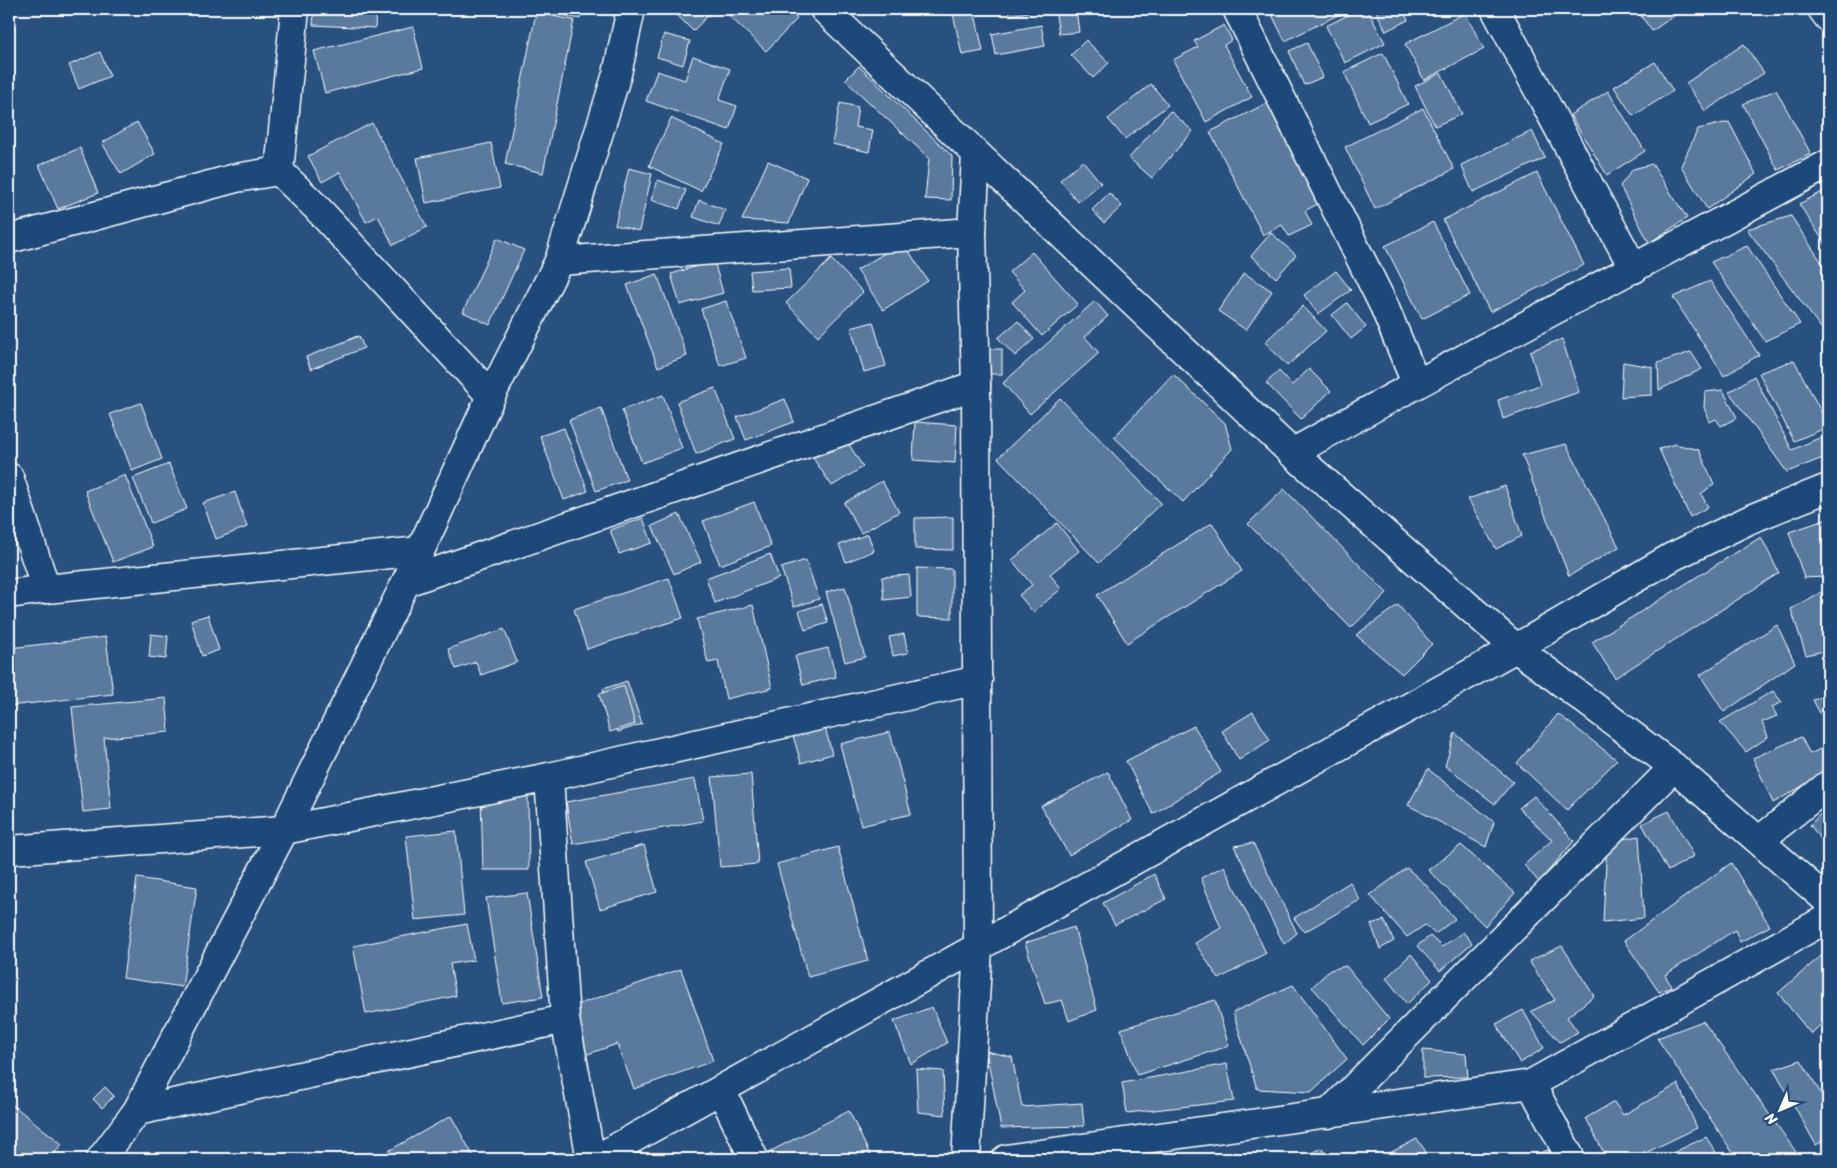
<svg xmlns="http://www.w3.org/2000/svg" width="1837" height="1168" viewBox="0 0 1837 1168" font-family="Sriracha,sans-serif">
<rect width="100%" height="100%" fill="#28517f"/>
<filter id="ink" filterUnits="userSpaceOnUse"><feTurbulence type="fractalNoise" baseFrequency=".02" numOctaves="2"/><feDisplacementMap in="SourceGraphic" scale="10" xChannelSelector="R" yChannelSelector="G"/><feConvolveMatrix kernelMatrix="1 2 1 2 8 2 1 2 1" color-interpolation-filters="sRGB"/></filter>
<g filter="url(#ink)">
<g fill="#5a7a9d" stroke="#fff">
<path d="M203,9H214L206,13Z"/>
<path d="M314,9H376L375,28L313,25Z"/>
<path d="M534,9H582L580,19Z"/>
<path d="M671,9H712L713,10L693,31Z"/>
<path d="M722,9H786L797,19L766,51Z"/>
<path d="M952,9H974L983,51L962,55Z"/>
<path d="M1009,9H1047L1010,15Z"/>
<path d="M1055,9H1076L1079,32L1059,34Z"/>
<path d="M1269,9H1345L1346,11L1285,41Z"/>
<path d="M1360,9H1367L1385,43L1345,63L1326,26Z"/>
<path d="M1375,9H1402L1408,20L1386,31Z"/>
<path d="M1636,9H1684L1652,31Z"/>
<path d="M536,13L574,20L543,173L505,164Z"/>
<path d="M1465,13L1484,49L1424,80L1405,44Z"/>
<path d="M1041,25L1045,46L996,55L992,34Z"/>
<path d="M1224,25L1232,40L1224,45L1252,97L1206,122L1173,60L1198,47L1194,41Z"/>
<path d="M413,27L423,68L325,93L314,51Z"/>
<path d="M664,34L690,41L683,65L657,57Z"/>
<path d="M1086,40L1109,63L1093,78L1071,55Z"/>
<path d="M1307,43L1323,77L1304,85L1289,51Z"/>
<path d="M1744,44L1764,73L1705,111L1686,83Z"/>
<path d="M100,52L110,76L79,89L69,65Z"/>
<path d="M1383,53L1408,104L1368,123L1344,72Z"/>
<path d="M693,56L730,69L719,100L737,106L729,130L646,101L657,71L685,80Z"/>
<path d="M1655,62L1673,91L1633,116L1614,87Z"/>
<path d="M859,66L952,156L951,200L925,199L929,158L845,80Z"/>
<path d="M1441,73L1462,114L1435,126L1415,86Z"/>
<path d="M1151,84L1168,105L1125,139L1108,119Z"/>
<path d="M1776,90L1811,154L1778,170L1743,104Z"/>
<path d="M1608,91L1645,151L1607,175L1570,115Z"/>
<path d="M840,103L858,107L855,127L873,130L869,152L832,144Z"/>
<path d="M1267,103L1319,203L1305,211L1312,225L1289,236L1282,225L1263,235L1210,132Z"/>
<path d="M1423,108L1454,169L1375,209L1345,147Z"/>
<path d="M1170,111L1193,131L1152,178L1129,158Z"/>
<path d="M671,118L724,144L701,191L649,166Z"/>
<path d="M137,122L155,154L121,174L102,143Z"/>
<path d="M1729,122L1756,174L1707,209L1681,166L1698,129Z"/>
<path d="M372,123L427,227L393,245L378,216L366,222L340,172L322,182L308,156Z"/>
<path d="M1532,131L1545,158L1473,192L1461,165Z"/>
<path d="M491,143L500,188L426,203L417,158Z"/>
<path d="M80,148L98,193L58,209L39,165Z"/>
<path d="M768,161L807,178L789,223L742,220Z"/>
<path d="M1083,161L1101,183L1078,202L1060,180Z"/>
<path d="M1652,164L1687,218L1649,243L1620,186L1633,169Z"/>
<path d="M629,168L652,174L639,231L615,225Z"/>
<path d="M1537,173L1584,265L1490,312L1443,220Z"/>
<path d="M658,180L686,190L679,209L651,200Z"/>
<path d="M1828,189V248L1799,204Z"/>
<path d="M1109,193L1122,206L1104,223L1092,210Z"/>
<path d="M699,200L725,210L719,226L693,217Z"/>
<path d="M1791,216L1828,272V324L1821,328L1747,229Z"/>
<path d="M1433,222L1470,295L1422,319L1385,246Z"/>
<path d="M1271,233L1296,255L1276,278L1251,256Z"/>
<path d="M497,238L524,250L490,325L463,312Z"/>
<path d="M903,242L928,281L883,310L857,270Z"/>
<path d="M1747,246L1800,324L1765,341L1711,262Z"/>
<path d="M1032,252L1078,304L1042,336L1012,302L1025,290L1009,272Z"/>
<path d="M831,259L863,292L818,336L786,303Z"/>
<path d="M714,261L723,293L680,305L671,274Z"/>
<path d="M789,268L791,288L752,290L750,271Z"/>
<path d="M1336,271L1351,290L1318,314L1304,295Z"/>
<path d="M1244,273L1272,291L1246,330L1218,311Z"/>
<path d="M657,274L687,356L658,367L627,285Z"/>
<path d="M1710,281L1759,355L1724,376L1673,297Z"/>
<path d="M726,301L746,358L720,366L701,309Z"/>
<path d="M1095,301L1108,316L1085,337L1099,353L1030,414L1003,383Z"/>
<path d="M1347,303L1366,327L1351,339L1332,315Z"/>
<path d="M1303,306L1326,331L1287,366L1265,342Z"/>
<path d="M1018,321L1034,339L1015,356L998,338Z"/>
<path d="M873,322L886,366L864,372L851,328Z"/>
<path d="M357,336L362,346L311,369L307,359Z"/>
<path d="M359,336L364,348L311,369L306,357Z"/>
<path d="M1562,339L1579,392L1503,419L1498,400L1540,385L1530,351Z"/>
<rect x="986" y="349" width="16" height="25"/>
<path d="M1691,352L1702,369L1659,390L1658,363Z"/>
<path d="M1794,360L1828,425V427L1794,441L1759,373Z"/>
<path d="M1623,362L1652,367V395L1621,397Z"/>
<path d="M1309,369L1331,391L1301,419L1266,383L1279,371L1292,385Z"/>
<path d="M1173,374L1225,423L1232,449L1183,502L1114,437Z"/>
<path d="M1754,376L1792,450L1828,434V456L1787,472L1729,392Z"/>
<path d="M715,388L735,439L696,454L677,402Z"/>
<path d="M1723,390L1737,418L1721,426L1716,419L1709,422L1704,407L1705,392Z"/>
<path d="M663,395L682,448L642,463L622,410Z"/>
<path d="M1060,398L1161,503L1099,563L998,458Z"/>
<path d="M785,399L794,422L746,440L737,417Z"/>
<path d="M141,403L162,459L132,471L110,414Z"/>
<path d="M601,408L627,480L596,491L569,420Z"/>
<path d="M915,422L957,425L955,463L913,460Z"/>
<path d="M564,428L588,491L564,500L540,436Z"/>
<path d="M845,438L863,467L832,486L813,458Z"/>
<path d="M1566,444L1619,547L1569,576L1522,455Z"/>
<path d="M1675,444L1699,450L1714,484L1701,494L1708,507L1690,517L1659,449Z"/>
<path d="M169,464L187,509L151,523L133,478Z"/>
<path d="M125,475L153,547L113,562L85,491Z"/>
<path d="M882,481L899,512L861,533L844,503Z"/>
<path d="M1505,486L1522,536L1496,549L1468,499Z"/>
<path d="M1284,489L1387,593L1351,628L1248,524Z"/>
<path d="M235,492L247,527L216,539L203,503Z"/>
<path d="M754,502L771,546L720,565L703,521Z"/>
<path d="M679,514L701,562L674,574L652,526Z"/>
<path d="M953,517V550L915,549V518Z"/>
<path d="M643,518L652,543L619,554L610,530Z"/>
<path d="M1828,519V588L1824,577L1804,578L1789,532Z"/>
<path d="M1057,523L1079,551L1050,574L1061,589L1033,612L1019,595L1032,585L1012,560Z"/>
<path d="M1212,523L1242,571L1127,643L1097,595Z"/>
<path d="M868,534L874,551L846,562L839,545Z"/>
<path d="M1761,537L1779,573L1615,678L1592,642Z"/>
<path d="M770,554L779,578L715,603L706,578Z"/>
<path d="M806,560L819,599L794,607L781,568Z"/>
<path d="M917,568L952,569V618L917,617Z"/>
<path d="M909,575L911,597L884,600L882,577Z"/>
<path d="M669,578L683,618L587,649L574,609Z"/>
<path d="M845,587L865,657L845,662L826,592Z"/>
<path d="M1821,592L1828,599V650L1806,655L1791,609Z"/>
<path d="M822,604L828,623L805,630L799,611Z"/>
<path d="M753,605L772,688L726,699L718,661L708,663L697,619Z"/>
<path d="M1398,605L1432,644L1402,674L1356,635Z"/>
<path d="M208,615L219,650L202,656L191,620Z"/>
<path d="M1777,625L1795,663L1724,712L1700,675Z"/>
<path d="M504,629L517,662L481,675L476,662L456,669L448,649Z"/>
<path d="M151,634L168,636L166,659L149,657Z"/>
<path d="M904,634L908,653L893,656L889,637Z"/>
<path d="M106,637L113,694L9,706V648Z"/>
<path d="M828,648L836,677L803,685L795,656Z"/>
<path d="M627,681L642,724L618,732L603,689Z"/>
<path d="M624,686L635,724L610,732L599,694Z"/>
<path d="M1773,691L1782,702L1772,707L1777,716L1762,722L1768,737L1746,752L1720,722Z"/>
<path d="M1828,695V729L1813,700Z"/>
<path d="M166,698L169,732L104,738L111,809L83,812L72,707Z"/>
<path d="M1253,712L1270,740L1239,760L1222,731Z"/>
<path d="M1558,714L1617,760L1567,810L1517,763Z"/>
<path d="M824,723L832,754L801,763L792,732Z"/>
<path d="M1194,726L1221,772L1153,814L1126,761Z"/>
<path d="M890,732L911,814L861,826L840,744Z"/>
<path d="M1455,733L1513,782L1495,804L1445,766Z"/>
<path d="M1801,737L1810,754L1828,745V771L1773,803L1753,758Z"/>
<path d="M1428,769L1494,822L1486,847L1408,805Z"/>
<path d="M1108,772L1132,820L1069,855L1041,806Z"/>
<path d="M751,774L758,864L720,867L712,777Z"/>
<path d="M695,779L703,821L573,844L566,802Z"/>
<path d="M481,795H528L529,870H483Z"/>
<path d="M1534,796L1574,841L1539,882L1524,865L1552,840L1519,808Z"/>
<path d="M1828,806V841L1824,843L1810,825Z"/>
<path d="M1669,811L1694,856L1668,871L1642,824Z"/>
<path d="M456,831L464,915L415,920L406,836Z"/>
<path d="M1639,836L1644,918L1603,922L1607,842Z"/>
<path d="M1253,843L1297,933L1284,944L1234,846Z"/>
<path d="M644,845L657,892L600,909L586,862Z"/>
<path d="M1461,845L1515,893L1485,926L1428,870Z"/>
<path d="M838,847L868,961L808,977L777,864Z"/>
<path d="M1731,863L1770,926L1740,942L1735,930L1665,975L1672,987L1659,992L1624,941Z"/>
<path d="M1224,866L1266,953L1219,979L1195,943L1221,928L1201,878Z"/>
<path d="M1407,868L1426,885L1455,919L1435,934L1425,925L1407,937L1370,895Z"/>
<path d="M1154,874L1166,899L1115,925L1103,903Z"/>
<path d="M137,878L197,887L182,987L123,978Z"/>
<path d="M1350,882L1360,900L1304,932L1294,918Z"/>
<path d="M527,893L543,997L502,1003L486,898Z"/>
<path d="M1384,920L1394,941L1380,949L1371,924Z"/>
<path d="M467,924L474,960L450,964L456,996L366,1014L353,946Z"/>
<path d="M1074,927L1097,1010L1069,1021L1062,1000L1045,1004L1025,943Z"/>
<path d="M1463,932L1472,943L1440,971L1417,946L1430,936L1442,947Z"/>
<path d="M1562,946L1594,996L1567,1017L1578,1032L1560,1042L1531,1011L1555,1000L1529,961Z"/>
<path d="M1411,954L1432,980L1407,1004L1386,978Z"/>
<path d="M1822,955L1828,965V1017L1811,1034L1778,993Z"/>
<path d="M1346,966L1389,1019L1363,1045L1312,987L1330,970Z"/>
<path d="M681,969L713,1061L634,1089L617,1044L585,1055L568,1008Z"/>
<path d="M1293,985L1347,1059L1311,1092L1257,1089L1233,1012Z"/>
<path d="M1215,1000L1229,1046L1137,1075L1121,1029Z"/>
<path d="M932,1007L947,1043L911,1064L894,1021Z"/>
<path d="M1523,1010L1544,1048L1520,1063L1496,1024Z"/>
<path d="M1703,1021L1801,1159H1737L1657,1038Z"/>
<path d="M1423,1050L1466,1054L1468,1077L1423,1078Z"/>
<path d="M986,1051L1012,1057L1022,1107L1082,1103L1084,1126L1001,1128Z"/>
<path d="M1801,1060L1825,1100L1828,1098V1138L1816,1145L1774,1069Z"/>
<path d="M1227,1064L1234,1101L1127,1113L1122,1083Z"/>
<path d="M916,1069L943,1071L945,1115L918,1112Z"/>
<path d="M1678,1084L1697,1128L1633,1159H1607L1586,1118L1614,1102L1623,1115Z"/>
<path d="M105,1087L114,1096L102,1108L93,1099Z"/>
<path d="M9,1102L62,1144L50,1159H9Z"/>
<path d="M849,1111L872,1159H774L771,1151Z"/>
<path d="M451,1116L475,1159H374Z"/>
<path d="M1706,1137L1720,1159H1660Z"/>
<path d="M1417,1139L1431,1159H1378Z"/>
<path d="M1321,1148L1331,1159H1299Z"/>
<path d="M1548,1150L1553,1159H1529L1528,1157Z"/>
<path d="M712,1151L716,1159H692Z"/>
</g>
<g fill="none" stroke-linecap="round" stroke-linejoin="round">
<g stroke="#fff" stroke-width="31">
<g id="minor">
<path d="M824,9L1292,453L1516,648L1674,767L1828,901"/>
<path d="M1237,9L1384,306L1416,383"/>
<path d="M1495,9L1634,269"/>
<path d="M279,171L316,207L491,396"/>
<path d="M279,171L295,9"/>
<path d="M9,239L236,178L279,171"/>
<path d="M559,261L972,232"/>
<path d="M1292,453C1469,353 1649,261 1828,164"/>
<path d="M9,477L46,589"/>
<path d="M406,582L976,385"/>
<path d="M9,594L46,589L420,551"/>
<path d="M549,777L565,1019"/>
<path d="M1760,840L1828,785"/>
<path d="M9,850L284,830L549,777L978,680"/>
<path d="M1531,1084L1571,1159"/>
<path d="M721,1090L754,1159"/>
<path d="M137,1111L565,1019L591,1159"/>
<path d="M1328,1114L1674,767"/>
<path d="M596,1159L1516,648L1672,557L1753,518L1828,488"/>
<path d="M966,1159L978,947L976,385L972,232L976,154"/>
<path d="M1006,1159L1531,1084L1828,918"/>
</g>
</g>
<g stroke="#fff" stroke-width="31">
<path id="tertiary" d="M101,1159L137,1111L284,830L406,582L491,396L559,261L617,74L631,9"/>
</g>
<g stroke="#fff" stroke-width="31">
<path id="secondary" d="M1822,9L1828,17"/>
</g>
<use href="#minor" stroke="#1f4a7a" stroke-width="28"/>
<use href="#tertiary" stroke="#1f4a7a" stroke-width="28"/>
<use href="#secondary" stroke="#1f4a7a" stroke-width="28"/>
</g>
</g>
<rect width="1837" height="1168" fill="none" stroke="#1f4a7a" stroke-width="30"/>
<rect x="15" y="15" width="1807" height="1138" fill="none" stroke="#fff" stroke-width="2" filter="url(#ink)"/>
<g transform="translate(1780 1110) rotate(225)" stroke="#1f4a7a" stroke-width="4" paint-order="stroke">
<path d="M0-4L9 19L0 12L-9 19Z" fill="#ffffff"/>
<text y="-8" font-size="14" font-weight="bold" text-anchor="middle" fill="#ffffff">N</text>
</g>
</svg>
